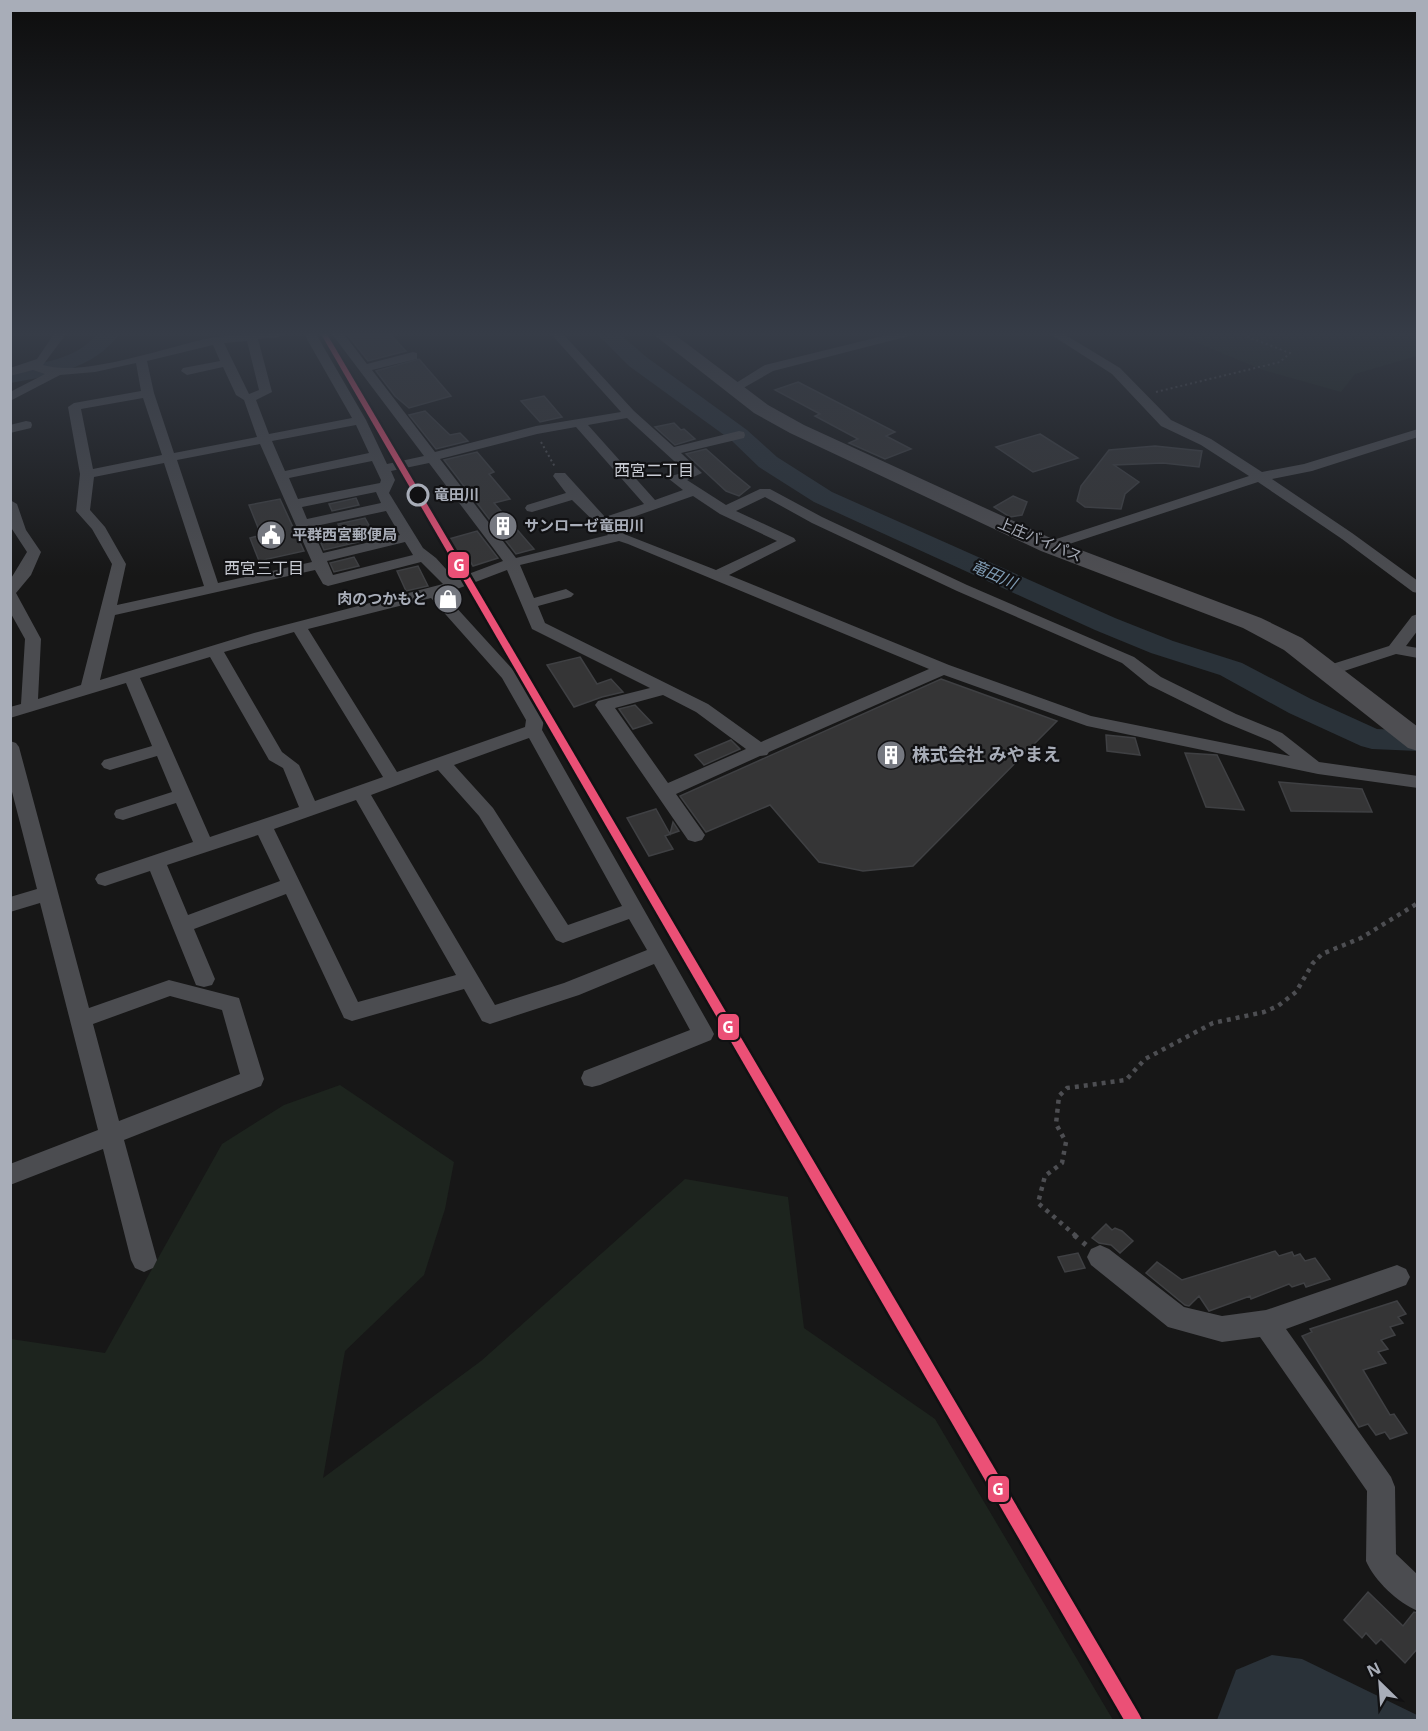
<svg xmlns="http://www.w3.org/2000/svg" width="1428" height="1731" viewBox="0 0 1428 1731" font-family="'Open Sans','Noto Sans JP',sans-serif">
<rect width="100%" height="100%" fill="#171717"/>
<g fill="#1d241e">
<path d="M1175,334H1417V356L1355,374L1341,392L1263,370Z"/>
<path d="M340,1085L454,1162L445,1209L424,1275L345,1351L323,1478L481,1361L685,1179L788,1197L804,1328L935,1419L1113,1720H11V1339L105,1353L222,1144L284,1105Z"/>
</g>
<path fill="#2a3239" d="M1272,1655L1302,1659L1417,1715V1720H1217L1236,1670Z"/>
<g fill="none" stroke-linecap="round" stroke-linejoin="round">
<g fill="#2a3239" fill-rule="evenodd">
<path d="M97,334H119C94,369 50,376 10,383V369C39,364 78,359 97,334Z"/>
<path d="M597,334H620L645,356L747,430L777,457L832,492L1115,618L1173,641L1242,663L1311,699L1377,729L1418,731V751L1372,749L1361,746L1289,713L1220,675L1151,653L1095,630L814,502L759,467L731,440L629,366Z"/>
</g>
</g>
<g fill="#353536" stroke="#3f4043" stroke-width="1.5">
<path d="M347,334H390L406,351L368,361Z"/>
<path d="M419,359L451,396L409,408L395,396L376,371Z"/>
<path d="M798,382L895,432L886,436L911,449L885,459L849,443L858,439L815,416L820,414L775,390Z"/>
<path d="M544,396L562,417L540,422L521,401Z"/>
<path d="M425,411L450,435L460,433L468,441L436,449L409,415Z"/>
<path d="M674,423L681,430L684,429L695,439L675,445L655,427Z"/>
<path d="M1040,434L1078,458L1033,472L996,447Z"/>
<path d="M1155,446L1202,451L1199,467L1163,463L1114,465L1139,482L1125,494L1121,509L1085,507L1077,501L1081,486L1109,450Z"/>
<path d="M706,449L733,473L750,487L739,496L726,491L686,454Z"/>
<path d="M477,452L494,472L489,474L510,499L494,503L534,549L516,554L444,460Z"/>
<path d="M1013,496L1027,502L1022,515L1010,517L994,507Z"/>
<path d="M356,498L359,505L332,511L329,504Z"/>
<path d="M280,499L304,551L259,561L250,538L261,535L249,505Z"/>
<path d="M365,518L376,538L324,550L321,543L344,537L347,544L338,524Z"/>
<path d="M477,531L498,558L473,566L467,556L462,559L449,539Z"/>
<path d="M354,557L359,566L334,572L330,563Z"/>
<path d="M418,566L428,586L406,591L397,571Z"/>
<path d="M580,657L597,684L611,679L623,692L602,697L574,707L547,665Z"/>
<path d="M941,679L1057,721L913,866L863,871L819,862L770,805L706,832L680,796Z"/>
<path d="M635,705L652,723L633,729L619,709Z"/>
<path d="M1106,735L1135,738L1140,755L1107,751Z"/>
<path d="M731,740L740,749L704,765L695,755Z"/>
<path d="M1185,753L1217,755L1244,810L1206,807Z"/>
<path d="M1279,782L1362,789L1372,812L1291,811Z"/>
<path d="M656,809L670,834L673,822L679,831L665,836L673,849L649,856L627,818Z"/>
<path d="M1106,1224L1112,1230L1115,1228L1122,1231L1133,1241L1120,1253L1111,1245L1099,1243L1092,1238Z"/>
<path d="M1275,1251L1279,1256L1292,1252L1294,1256L1300,1254L1305,1261L1315,1258L1330,1279L1306,1287L1304,1283L1292,1287L1289,1284L1251,1299L1250,1296L1209,1311L1199,1296L1189,1306L1185,1305L1146,1273L1157,1262L1182,1280Z"/>
<path d="M1078,1253L1085,1268L1065,1272L1058,1257Z"/>
<path d="M1397,1301L1406,1314L1398,1317L1403,1323L1390,1327L1395,1335L1381,1340L1388,1349L1378,1352L1386,1363L1363,1370L1390,1415L1394,1414L1407,1433L1390,1439L1385,1432L1376,1435L1368,1424L1359,1427L1302,1336L1312,1332L1310,1329Z"/>
<path d="M1368,1592L1403,1626L1414,1612L1418,1613V1648L1405,1663L1381,1639L1376,1644L1366,1633L1362,1638L1344,1620Z"/>
</g>
<g fill="none" stroke-linecap="round" stroke-linejoin="round">
<g stroke="#4d4e52" stroke-width="2" stroke-dasharray="2 3" stroke-linecap="butt">
<path d="M1156,392L1280,362L1290,353L1240,334"/>
<path d="M541,442L555,467"/>
</g>
<path stroke="#4d4e52" stroke-width="4.5" stroke-dasharray="4 5" stroke-linecap="butt" d="M1076,1236L1038,1203L1045,1176L1062,1163L1066,1142L1056,1124L1059,1096L1067,1088L1126,1080L1145,1059L1213,1023L1264,1012L1278,1006L1296,992L1313,963L1322,954L1361,938L1418,903"/>
<path stroke="#4d4e52" stroke-width="5" stroke-dasharray="4.5 7" stroke-linecap="butt" d="M1074,1235L1086,1245"/>
<g fill="#4b4c50" fill-rule="evenodd">
<path d="M54,334H66L43,365C85,378 171,345 215,337C238,334 261,334 285,334L279,337L258,339L272,392L256,400L269,434L352,418L304,334H316L366,420L387,464L424,456L332,334H344L367,364L413,352L417,353V359L372,370L435,452L536,426L621,412L551,334H563L634,411L674,447L739,431L744,432L745,435L744,438L681,453L702,473L687,480L726,505L760,489H770L822,517L967,585L1134,657L1161,677L1236,714L1282,733L1319,762L1418,776V788L1318,774L1087,726L944,675L769,752L767,755L760,756L676,794L705,835L702,840L695,842L688,840L595,705L598,701L650,688L532,629L507,570L444,594L515,672L544,720L542,730L711,1028L714,1034L711,1040L600,1085L592,1087L584,1085L581,1078L584,1071L690,1030L654,964L579,995L490,1024L482,1021L464,989L352,1021L344,1018L286,894L194,929L215,979L212,985L204,987L196,985L150,871L105,886L98,884L95,879L98,874L193,842L176,803L123,820L116,818L114,814L116,810L172,792L157,756L110,770L104,768L101,764L104,760L152,746L126,683L10,718V707L21,704L25,639L10,612V580L27,552L10,526V500L17,504L26,530L41,552L31,575L16,593L41,639L38,699L81,685L112,564L92,529L76,511L80,474L68,407L74,403L141,391L136,363L95,372L60,375L10,401V392L45,374L33,370L10,376V368L37,359ZM247,341L259,390L249,394L224,343ZM213,345L220,361L183,368L181,371L187,375L223,367L236,395L244,400L257,437L174,453L154,393L147,361ZM143,398L162,455L93,469L81,409ZM627,418L686,472L671,476L669,479L683,490L655,500L588,425ZM356,425L369,453L285,471L272,441ZM576,427L644,504L605,517L565,473H555L553,476L566,493L527,505L525,508L527,511L532,512L572,500L608,535L516,558L440,459L537,434ZM260,444L312,562L218,583L177,460ZM372,461L381,480L380,483L298,499L289,478ZM164,463L204,586L117,605L126,564L105,527L90,510L94,477ZM429,463L503,561L455,579L436,558L423,548L389,493L395,480L391,471ZM376,492L381,503L307,519L302,507ZM693,496L720,514L777,541L716,570L624,534L613,524ZM765,497L812,523L957,591L1122,663L1149,685L1224,722L1270,741L1290,756L1091,716L949,665L729,575L796,541L794,538L736,511ZM386,511L400,535L323,553L311,527ZM619,541L628,544L929,669L761,742L708,704L545,623L538,606L571,597L574,594L566,589L534,598L520,565ZM405,542L413,555L333,575L327,561ZM421,562L443,584L254,633L100,680L115,615L315,570L323,584L328,586ZM431,598L502,678L526,720L525,727L397,772L308,629ZM294,632L383,777L315,801L299,765L282,752L224,652ZM210,657L269,760L283,768L299,807L210,837L140,678ZM663,695L696,712L746,749L668,783L615,708ZM529,738L622,906L568,925L493,808L454,765ZM438,770L479,816L556,940L563,943L629,919L647,950L564,983L495,1005L371,795ZM356,800L456,975L358,1002L274,829ZM258,835L280,881L188,915L167,865Z"/>
<path d="M891,334H911L909,336L773,371L738,391L734,392L728,388L765,365Z"/>
<path d="M1050,334H1064L1120,368L1171,420L1211,439L1262,472L1304,464L1418,429V437L1312,471L1272,479L1352,533L1418,581V593L1413,592L1342,539L1258,482L1054,549H1044L1042,546L1044,543L1249,476L1201,445L1161,426L1112,374Z"/>
<path d="M26,421L31,422L32,425L31,428L10,433V425Z"/>
<path d="M1418,614V630L1406,646L1418,648V658L1396,654L1329,676L1321,671L1323,667L1389,646L1412,616Z"/>
<path d="M10,741L16,743L19,747L89,1008L169,980L239,998L264,1079L261,1086L124,1140L157,1260L153,1268L144,1272L135,1268L131,1260L103,1149L10,1185V1164L98,1130L40,903L10,912V897L37,889L10,784ZM170,996L222,1010L240,1074L119,1121L93,1024Z"/>
<path d="M1100,1245L1109,1249L1184,1307L1222,1316L1266,1310L1397,1265L1406,1269L1410,1277L1406,1285L1286,1329L1391,1477L1395,1487L1396,1554L1418,1575V1611C1398,1603 1374,1580 1366,1561L1367,1491L1260,1337L1222,1342L1168,1327L1091,1265L1087,1257L1091,1249Z"/>
</g>
<path fill="#4e4e52" fill-rule="evenodd" d="M653,334H674L768,405L804,425L1057,541L1261,618L1302,638L1418,727V751L1408,748L1284,650L1243,628L1041,551L790,433L754,413Z"/>
<g stroke="#111113" stroke-width="5">
<path id="rail-1" d="M321,334H327L1139,1714L1142,1720H1124Z"/>
</g>
<use href="#rail-1" fill="#eb5076" fill-rule="evenodd"/>
</g>
<linearGradient id="sky" x2="0" y2="1"><stop stop-color="#0d0d0d"/><stop offset="0.58" stop-color="#363c47"/><stop offset="1" stop-color="#363c47" stop-opacity="0"/></linearGradient>
<rect width="1428" height="576" fill="url(#sky)"/>
<defs>
<g id="building-disc" transform="scale(1.5)"><circle r="9.5" fill="#757880" stroke="#111113"/><path d="M-4-6H4V6H1V3H-1V6H-4ZM-2.5-4.3h1.7v1.8h-1.7ZM.8-4.3h1.7v1.8H.8ZM-2.5-1h1.7V.8h-1.7ZM.8-1h1.7V.8H.8Z" fill="#fff"/></g>
<g id="civic-disc" transform="scale(1.5)"><circle r="9.5" fill="#757880" stroke="#111113"/><path d="M-.6-6.5H3V-4.5H.6V-3L4-1V1h2V6H-6V1h2V-1L-.6-3ZM-1.2 2.5V6h2.4V2.5Z" fill="#fff"/></g>
<g id="shop-disc" transform="scale(1.5)"><circle r="9.5" fill="#757880" stroke="#111113"/><path d="M-5-2.5h2.3a2.7 3.5 0 0 1 5.4 0H5L5.5 6h-11ZM-1.5-2.5h3a1.5 2.3 0 0 0-3 0Z" fill="#fff"/></g>
</defs>
<g fill-rule="evenodd">
<use href="#building-disc" x="503" y="526"/>
<use href="#civic-disc" x="271" y="535"/>
<use href="#shop-disc" x="448" y="599"/>
<use href="#building-disc" x="891" y="755"/>
</g>
<circle fill="#111113" stroke="#a8adb8" stroke-width="3" cx="418" cy="495" r="10"/>
<g text-anchor="middle" stroke-width="4.5" stroke-linejoin="round" paint-order="stroke">
<g font-size="15" font-weight="bold" fill="#a8adb8" stroke="#111113" text-anchor="start">
<text x="434" y="500">竜田川</text>
</g>
<g font-size="15" font-weight="bold" fill="#a8adb8" stroke="#111113" text-anchor="start">
<text x="524" y="531">サンローゼ竜田川</text>
<text x="292" y="540">平群西宮郵便局</text>
<text x="427" y="604" text-anchor="end">肉のつかもと</text>
</g>
<g font-size="15" fill="#a8adb8" stroke="#111113">
<text transform="translate(1040 540) rotate(23)" y="5">上庄バイパス</text>
</g>
<g font-size="16" fill="#c9ccd4" stroke="#111113">
<text x="654" y="476">西宮二丁目</text>
<text x="264" y="574">西宮三丁目</text>
</g>
<g font-size="16" font-style="italic" fill="#7f9bb3" stroke="#111113">
<text transform="translate(994 574) rotate(24)" y="6">竜田川</text>
</g>
<g font-size="18" font-weight="bold" fill="#a8adb8" stroke="#111113" text-anchor="start">
<text x="912" y="761">株式会社 みやまえ</text>
</g>
</g>
<g stroke="#111113" stroke-width="2">
<rect x="447" y="551" width="23" height="28" rx="6" fill="#eb5076"/>
<rect x="717" y="1013" width="23" height="28" rx="6" fill="#eb5076"/>
<rect x="987" y="1475" width="23" height="28" rx="6" fill="#eb5076"/>
</g>
<g font-size="16" text-anchor="middle" font-weight="bold" fill="#fff">
<text x="459" y="571">G</text>
<text x="728" y="1033">G</text>
<text x="998" y="1495">G</text>
</g>
<rect width="1428" height="1731" fill="none" stroke="#a8adb8" stroke-width="24"/>
<g transform="translate(1380 1683) rotate(335)" stroke="#111113" stroke-width="4.5" paint-order="stroke">
<path d="M0-4.5L10 22L0 15L-10 22Z" fill="#a8adb8"/>
<text y="-9" font-size="16" font-weight="bold" text-anchor="middle" fill="#a8adb8">N</text>
</g>
</svg>
